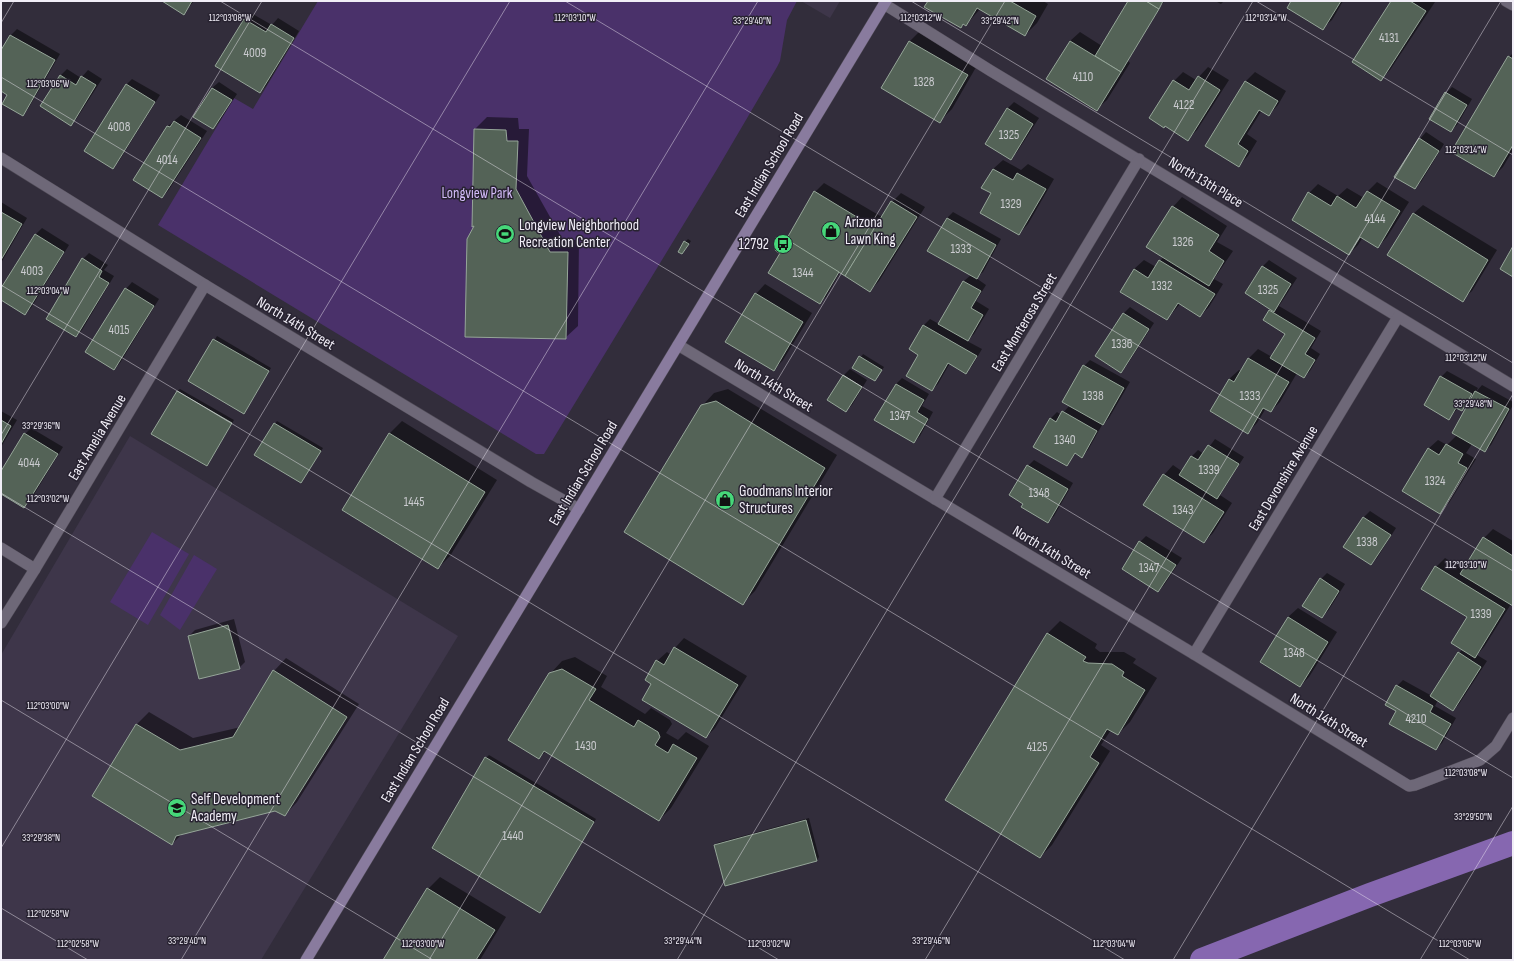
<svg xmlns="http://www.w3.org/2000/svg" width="1514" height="961" viewBox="0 0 1514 961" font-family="'Sofia Sans Condensed',sans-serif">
<rect width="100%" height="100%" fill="#322d3b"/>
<g fill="#3e364a">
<path d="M801,1H840L830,18Z"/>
<path d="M130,436L458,636L261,960H1V655Z"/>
</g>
<g fill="#4a316a">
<path d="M318,1H797L787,20L780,61L777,67L716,171L544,454H536L158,225L234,98L253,109Z"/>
<path d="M152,532L189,554L148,625L110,602Z"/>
<path d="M194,555L217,569L180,630L160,615Z"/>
</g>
<g fill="#0007">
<path d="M163,1H194L184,13Z"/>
<path d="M929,1H1043L1048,4L1037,23L1025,35L980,9L966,25L964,24L961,27Z"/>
<path d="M1129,1H1165L1161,5L1128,61L1130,63L1107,100L1097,109L1047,79L1070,41L1080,32L1102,46Z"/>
<path d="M1215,1H1224L1221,4Z"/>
<path d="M1292,1H1343L1332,20L1322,29Z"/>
<path d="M1392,1L1435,2L1390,70L1381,79Z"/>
<path d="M251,13L272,25L278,18L299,31L266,86L260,92L217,66L245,19Z"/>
<path d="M17,29L60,54L28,109L22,115L8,95L1,90V53L11,35Z"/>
<path d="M922,29L979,62L952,109L940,121L882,88L910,41Z"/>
<path d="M1513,53V150L1503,167L1494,176L1509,57Z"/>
<path d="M1208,67L1229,80L1197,130L1188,139L1165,125L1174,81L1183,72L1196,80Z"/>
<path d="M67,69L81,78L88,70L102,79L77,118L71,124L61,75Z"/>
<path d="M1255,72L1286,91L1278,105L1269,115L1262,110L1247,134L1257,141L1248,156L1238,166L1206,146L1246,81Z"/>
<path d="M132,79L160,95L119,161L113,167L126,85Z"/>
<path d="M219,82L237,94L219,122L213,128L195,116L212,88Z"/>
<path d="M1452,87L1472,99L1457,125L1451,131L1446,93Z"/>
<path d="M1014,102L1039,118L1017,152L1011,158L1008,108Z"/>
<path d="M181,115L207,131L168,191L162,197L134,180L168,126Z"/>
<path d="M487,117L518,118L519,129H529L527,176L563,240H579L578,326L565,338L476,225L475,129Z"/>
<path d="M1426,132L1444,144L1421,182L1414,188L1420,139Z"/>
<path d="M1003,160L1021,170L1028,164L1054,179L1028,224L1019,234L992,193L993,169Z"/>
<path d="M1377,182L1409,202L1387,237L1378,247L1363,237L1358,245L1349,254L1309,193L1318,184L1338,196L1347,188L1364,198L1368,191Z"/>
<path d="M824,183L882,217L892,202L901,193L925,207L879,281L870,291L840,272L826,297L819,303L785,246L779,251L782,240L785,237L788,239L815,192Z"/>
<path d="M1182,197L1227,226L1217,242L1233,251L1214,279L1223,284L1209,307L1200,316L1180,304L1167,319L1134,269L1144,260L1156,267L1164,256L1173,207Z"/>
<path d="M1,202L27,218L1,263Z"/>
<path d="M1423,205L1497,250L1472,291L1462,300L1413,214Z"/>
<path d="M953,212L1001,239L983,272L976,278L986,285L976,301L989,309L974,334L967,341L982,349L972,366L966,372L950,363L938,384L932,390L920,354L910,349L924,325L930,319L939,324L964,281L971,275L947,218Z"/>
<path d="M42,228L69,245L31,308L25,314L1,299V290L36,234Z"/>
<path d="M688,239L691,241L685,250V242Z"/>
<path d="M89,253L108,265L104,270L114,276L82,330L76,336L83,259Z"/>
<path d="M1269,260L1297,278L1279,306L1321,331L1311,348L1320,354L1310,371L1304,377L1297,373L1280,402L1271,411L1266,408L1257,423L1248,432L1229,379L1239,370L1241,371L1248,359L1258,349L1272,357L1286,333L1270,311L1271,309L1246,293L1263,266Z"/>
<path d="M132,282L159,299L120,363L114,369L126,289Z"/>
<path d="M765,284L812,313L783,360L774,370L756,294Z"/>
<path d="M1130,307L1154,323L1127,365L1121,371L1096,356L1124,313Z"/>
<path d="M217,336L271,368L246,410L190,381Z"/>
<path d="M863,354L884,367L875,380L854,368Z"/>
<path d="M1090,360L1130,382L1109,418L1102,425L1088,450L1082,456L1076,453L1067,465L1035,447L1051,418L1057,412L1061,415L1070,405L1063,402L1084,366Z"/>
<path d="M850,369L867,380L852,405L846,411L829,400L844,375Z"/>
<path d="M1447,371L1478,388L1476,392L1482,385L1513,402V405L1491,445L1485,451L1472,444L1466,453L1476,459L1449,503L1439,512L1428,449L1438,440L1447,445L1457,435L1469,403L1462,410L1458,408L1449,419L1441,377Z"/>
<path d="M902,378L929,394L922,406L933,412L920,436L914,442L896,384Z"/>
<path d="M180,389L234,420L207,465L177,391Z"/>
<path d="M728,389L837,455L755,591L743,603L702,406L714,393Z"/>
<path d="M1,411L17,420L1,447Z"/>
<path d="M277,421L323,448L301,482L275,424Z"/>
<path d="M402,421L497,480L450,556L438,568L389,434Z"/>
<path d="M31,428L63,447L30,501L24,507L1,493V473L25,434Z"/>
<path d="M1215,439L1244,457L1220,495L1232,503L1213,533L1204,542L1164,475L1173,465L1183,472L1192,456L1198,450L1204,454Z"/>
<path d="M1034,460L1073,483L1054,516L1048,522L1028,466Z"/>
<path d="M1370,511L1396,528L1377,558L1371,564L1345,547L1364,517Z"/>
<path d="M1493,529L1513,541V605L1511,604L1484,647L1477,655L1487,661L1459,704L1453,710L1438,700L1435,706L1456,718L1442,743L1436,749L1397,711V686L1403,680L1432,696L1459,653L1463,649L1468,616L1436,567L1445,558L1464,569L1484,538Z"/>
<path d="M1146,536L1182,558L1164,585L1158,591L1123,568L1140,542Z"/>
<path d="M1327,573L1345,584L1328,611L1321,617L1304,605L1321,579Z"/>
<path d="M1298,608L1337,632L1309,677L1300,686L1288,617Z"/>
<path d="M234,619L245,662L239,668L189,636L195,630Z"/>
<path d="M1060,621L1097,644L1095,648L1100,652H1124L1136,659L1133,663L1157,678L1130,722L1118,734L1111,730L1101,745L1110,751L1052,845L1040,857L946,799L1048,633Z"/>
<path d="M684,638L747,676L715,728L706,737L653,684L657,661L667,652L671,655L675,648Z"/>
<path d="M575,657L607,676L601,687L645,714L651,708L670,720L672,724L666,733L678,740L686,732L709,746L671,808L659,820L546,751L539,758L550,674L562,661Z"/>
<path d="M286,658L359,704L297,802L285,815L275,810L182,834L172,844L93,796L137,724L149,712L193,738L241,727L274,671Z"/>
<path d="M489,755L596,819L542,908L486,758Z"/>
<path d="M809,818L819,857L817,860L715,846L717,843Z"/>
<path d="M440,877L506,917L480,960H385L428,889Z"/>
</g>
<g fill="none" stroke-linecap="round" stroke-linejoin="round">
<path stroke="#8667b0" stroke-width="24" d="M1202,960L1370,895L1513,843"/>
</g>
<g fill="#546357" stroke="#96a699">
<path d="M162,1H192L184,15Z"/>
<path d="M928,1H1010L1036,16L1025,36L977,8L966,26L963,24L961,28L924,7Z"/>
<path d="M1128,1H1146L1159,9L1121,72L1095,56Z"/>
<path d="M1146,1H1163L1159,9Z"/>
<path d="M1291,1H1341L1323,30L1287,8Z"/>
<path d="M1391,1H1410L1426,11L1381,81L1352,62Z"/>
<path d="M244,19L266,32L271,24L294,38L260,93L215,66Z"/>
<path d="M10,35L55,60L23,116L2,104L7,95L1,91V50Z"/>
<path d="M909,41L968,75L940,123L881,88Z"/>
<path d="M1070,41L1121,72L1097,111L1046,79Z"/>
<path d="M1508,56L1513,59V145L1494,177L1451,152Z"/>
<path d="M60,75L76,85L81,76L96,85L71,126L40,106Z"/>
<path d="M1198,76L1220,90L1188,141L1165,126L1164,128L1149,118L1173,80L1189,90Z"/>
<path d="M1245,81L1278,101L1269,116L1259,110L1238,144L1248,151L1239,167L1205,146Z"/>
<path d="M126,84L155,102L113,169L84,151Z"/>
<path d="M212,88L232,100L213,129L193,117Z"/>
<path d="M1445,92L1467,105L1451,132L1429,119Z"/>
<path d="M1007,108L1033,124L1011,160L985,144Z"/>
<path d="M174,121L201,138L162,198L133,180L167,126L170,127Z"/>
<path d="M474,129L506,130L507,141H518L516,189L550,252H568L566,339L465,337L467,239L474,226L472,227Z"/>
<path d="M1419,138L1439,151L1415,189L1394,177Z"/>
<path d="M993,169L1013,180L1017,173L1046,189L1019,235L980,213L991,193L981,188Z"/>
<path d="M814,191L875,228L845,276L786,240Z"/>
<path d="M1367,191L1400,211L1378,248L1360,237L1349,255L1292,220L1308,192L1331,206L1337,196L1356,208Z"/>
<path d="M891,201L917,217L870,292L845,276Z"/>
<path d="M1172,206L1219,235L1209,251L1224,261L1209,286L1146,247Z"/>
<path d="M1,212L22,224L1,260Z"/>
<path d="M1413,213L1488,260L1463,302L1387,255Z"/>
<path d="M947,218L996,245L977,279L927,251Z"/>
<path d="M35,234L64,252L25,315L1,300V288Z"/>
<path d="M782,239L785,242L779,253L775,250Z"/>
<path d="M788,240L839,272L820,304L768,273Z"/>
<path d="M684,241L689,244L682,254L678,252Z"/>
<path d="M1513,246V277L1500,269Z"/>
<path d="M82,258L102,271L99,277L109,283L76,337L46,319Z"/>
<path d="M1159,260L1215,294L1200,317L1178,303L1167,320L1120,292L1134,269L1148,278Z"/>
<path d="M1262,266L1291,284L1274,312L1245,293Z"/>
<path d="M963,281L981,291L971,308L983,315L968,341L938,324Z"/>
<path d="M125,288L154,306L114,370L85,352Z"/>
<path d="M755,293L803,322L774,371L725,342Z"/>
<path d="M1269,310L1315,338L1305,354L1315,360L1304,378L1270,358L1285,334L1263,320Z"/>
<path d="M1123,313L1149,329L1121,373L1095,356Z"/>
<path d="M923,325L977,356L966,374L948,363L932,391L906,376L918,355L909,349Z"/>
<path d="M213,339L269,371L244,414L188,381Z"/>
<path d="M859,356L882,370L875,381L852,368Z"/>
<path d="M1248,358L1289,382L1271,412L1263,408L1248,434L1210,411L1229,379L1234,382Z"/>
<path d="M1083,365L1124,388L1103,425L1062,402Z"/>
<path d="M843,375L862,387L846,412L827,400Z"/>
<path d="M1440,376L1472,394L1462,411L1456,408L1449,420L1424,405Z"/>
<path d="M896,384L924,400L917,412L928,419L914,443L874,420Z"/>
<path d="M177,391L232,423L207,466L151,434Z"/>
<path d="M1475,391L1509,409L1485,452L1452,433Z"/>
<path d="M716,401L825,468L743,605L624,532L701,405Z"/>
<path d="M1062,411L1097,431L1082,458L1075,453L1067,466L1033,447L1050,418L1056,422Z"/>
<path d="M1,420L11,426L1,444Z"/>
<path d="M274,423L321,451L301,483L254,455Z"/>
<path d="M24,433L58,454L24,508L1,494V471Z"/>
<path d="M389,433L485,492L438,569L342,510Z"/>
<path d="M1446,444L1463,454L1458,463L1467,468L1440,514L1402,491L1428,448L1439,455Z"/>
<path d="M1208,445L1239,464L1217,499L1179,475L1191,456L1198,460Z"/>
<path d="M1027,465L1068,489L1048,523L1021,507L1023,504L1009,495Z"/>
<path d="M1163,474L1224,512L1204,543L1143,505Z"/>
<path d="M1363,517L1391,535L1371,565L1343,547Z"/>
<path d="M1483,537L1513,556V606L1460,574Z"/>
<path d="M1139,541L1176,565L1158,592L1122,569Z"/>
<path d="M1435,566L1505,609L1475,658L1451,643L1467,617L1421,589Z"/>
<path d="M1320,578L1339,591L1322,618L1302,606Z"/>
<path d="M1288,617L1328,642L1300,687L1260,662Z"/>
<path d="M228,625L240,669L199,679L188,636Z"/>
<path d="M1047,633L1086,657L1083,661L1088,663L1112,664L1124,672L1122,676L1145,690L1118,735L1107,729L1090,757L1099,763L1040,858L945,800Z"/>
<path d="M674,647L738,685L706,738L642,700L651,684L645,680L656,660L664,665Z"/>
<path d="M1458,652L1481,667L1453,711L1430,696Z"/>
<path d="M562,669L596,689L589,700L634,727L638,720L658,732L660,737L655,745L668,753L673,744L697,758L659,821L544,751L539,759L508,740L549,673Z"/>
<path d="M273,670L347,717L285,816L275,811L176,836L172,845L92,796L136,724L180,750L233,737Z"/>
<path d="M1396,685L1433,706L1430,712L1451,724L1436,750L1389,724L1396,711L1385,705Z"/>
<path d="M485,757L594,822L540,913L432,848Z"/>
<path d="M806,820L817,861L725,886L714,845Z"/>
<path d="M427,888L495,930L476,960H383Z"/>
</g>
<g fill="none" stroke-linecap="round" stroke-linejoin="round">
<g stroke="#4e4955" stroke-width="12">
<g id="minor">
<path d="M1506,1L1513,5"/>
<path d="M884,4L991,71L1513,386"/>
<path d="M1,158L205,285L531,482L579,509"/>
<path d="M678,345L1194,654L1409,786L1415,785L1480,760L1496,746L1513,718"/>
<path d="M935,499L1139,159"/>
<path d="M1,548L35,569"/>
<path d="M1,623L35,569L205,285"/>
<path d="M1194,654L1398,317"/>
</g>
</g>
<g stroke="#4e4955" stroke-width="12">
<path id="secondary" d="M306,960L886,1"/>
</g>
<use href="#minor" stroke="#6e6878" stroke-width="11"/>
<use href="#secondary" stroke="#897b9e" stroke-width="11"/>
</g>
<path fill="none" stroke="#f1eef7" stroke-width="1" stroke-opacity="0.45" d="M220,1L1513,778M565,1L1513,571M911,1L1513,363M1256,1L1513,155M1,23L14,1M1,77L1470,960M1,285L1125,960M1,435L262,1M1,493L779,960M1,700L433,960M1,848L510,1M1,908L88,960M181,960L758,1M429,960L1005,1M677,960L1253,1M925,960L1501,1M1173,960L1513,394M1420,960L1513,806"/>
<defs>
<g id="shop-disc" transform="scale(1)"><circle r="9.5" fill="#46d779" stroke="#282331"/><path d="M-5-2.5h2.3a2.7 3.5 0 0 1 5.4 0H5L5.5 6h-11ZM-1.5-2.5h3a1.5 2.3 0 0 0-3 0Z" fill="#111"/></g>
<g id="stadium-disc" transform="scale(1)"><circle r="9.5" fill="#46d779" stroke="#282331"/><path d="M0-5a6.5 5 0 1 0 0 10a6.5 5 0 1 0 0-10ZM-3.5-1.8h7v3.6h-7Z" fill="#111"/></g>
<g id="bus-disc" transform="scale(1)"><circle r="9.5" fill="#46d779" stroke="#282331"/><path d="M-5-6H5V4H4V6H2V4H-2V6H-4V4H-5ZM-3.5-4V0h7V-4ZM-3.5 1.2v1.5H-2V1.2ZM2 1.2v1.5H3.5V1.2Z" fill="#111"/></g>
<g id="school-disc" transform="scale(1)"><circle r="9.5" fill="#46d779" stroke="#282331"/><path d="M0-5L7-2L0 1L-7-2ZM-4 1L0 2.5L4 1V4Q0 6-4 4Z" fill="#111"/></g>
</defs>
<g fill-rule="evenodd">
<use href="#shop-disc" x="831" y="231"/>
<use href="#stadium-disc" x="505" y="234"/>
<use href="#bus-disc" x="783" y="244"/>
<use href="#shop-disc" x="725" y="500"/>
<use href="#school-disc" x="177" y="808"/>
</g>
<g text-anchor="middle" stroke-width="3" stroke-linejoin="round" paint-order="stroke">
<g font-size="13" fill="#cacbcf">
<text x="1389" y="42">4131</text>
<text x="255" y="57">4009</text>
<text x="1083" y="81">4110</text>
<text x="924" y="86">1328</text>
<text x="1184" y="109">4122</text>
<text x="119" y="131">4008</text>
<text x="1009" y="139">1325</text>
<text x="167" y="164">4014</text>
<text x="1011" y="208">1329</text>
<text x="1375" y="223">4144</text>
<text x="1183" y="246">1326</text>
<text x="961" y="253">1333</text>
<text x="32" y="275">4003</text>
<text x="803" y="277">1344</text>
<text x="1162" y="290">1332</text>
<text x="1268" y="294">1325</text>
<text x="119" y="334">4015</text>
<text x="1122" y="348">1336</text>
<text x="1093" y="400">1338</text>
<text x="1250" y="400">1333</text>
<text x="900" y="420">1347</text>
<text x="1065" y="444">1340</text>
<text x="29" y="467">4044</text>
<text x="1209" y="474">1339</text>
<text x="1435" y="485">1324</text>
<text x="1039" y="497">1348</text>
<text x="414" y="506">1445</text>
<text x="1183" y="514">1343</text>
<text x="1367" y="546">1338</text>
<text x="1149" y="572">1347</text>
<text x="1481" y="618">1339</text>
<text x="1294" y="657">1348</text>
<text x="1416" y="723">4210</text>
<text x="586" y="750">1430</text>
<text x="1037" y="751">4125</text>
<text x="513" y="840">1440</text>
</g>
<g font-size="15" fill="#f1eef7" stroke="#282331">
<text transform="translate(769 165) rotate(-59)" y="5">East Indian School Road</text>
<text transform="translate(1206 182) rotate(31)" y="5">North 13th Place</text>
<text transform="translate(1024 322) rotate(-59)" y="5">East Monterosa Street</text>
<text transform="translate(296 323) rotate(31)" y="5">North 14th Street</text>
<text transform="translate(774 385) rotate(31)" y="5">North 14th Street</text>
<text transform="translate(97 437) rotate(-59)" y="5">East Amelia Avenue</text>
<text transform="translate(583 473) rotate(-59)" y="5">East Indian School Road</text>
<text transform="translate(1283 478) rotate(-59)" y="5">East Devonshire Avenue</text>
<text transform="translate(1052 552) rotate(31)" y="5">North 14th Street</text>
<text transform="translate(1329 720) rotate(32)" y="5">North 14th Street</text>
<text transform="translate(415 750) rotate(-59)" y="5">East Indian School Road</text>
</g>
<g font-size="15" fill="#d2bbf7" stroke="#282331">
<text x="477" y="198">Longview Park</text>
</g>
<g font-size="15" fill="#f1eef7" stroke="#282331" text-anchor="start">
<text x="845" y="227">Arizona<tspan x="845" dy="17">Lawn King</tspan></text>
<text x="519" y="230">Longview Neighborhood<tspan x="519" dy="17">Recreation Center</tspan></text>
<text x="769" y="249" text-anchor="end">12792</text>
<text x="739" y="496">Goodmans Interior<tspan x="739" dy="17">Structures</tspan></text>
<text x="191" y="804">Self Development<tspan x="191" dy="17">Academy</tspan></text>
</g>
</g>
<g font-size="10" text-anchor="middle" fill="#f1eef7" stroke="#282331" stroke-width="3" stroke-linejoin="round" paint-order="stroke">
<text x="230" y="21">112°03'08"W</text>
<text x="575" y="21">112°03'10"W</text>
<text x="921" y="21">112°03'12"W</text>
<text x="1266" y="21">112°03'14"W</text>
<text x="752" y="24">33°29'40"N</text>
<text x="1000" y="24">33°29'42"N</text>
<text x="48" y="87">112°03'06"W</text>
<text x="1466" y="153">112°03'14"W</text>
<text x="48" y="294">112°03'04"W</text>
<text x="1466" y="361">112°03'12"W</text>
<text x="1473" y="407">33°29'48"N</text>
<text x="41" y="429">33°29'36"N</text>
<text x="48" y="502">112°03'02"W</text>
<text x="1466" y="568">112°03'10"W</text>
<text x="48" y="709">112°03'00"W</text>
<text x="1466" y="776">112°03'08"W</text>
<text x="1473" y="820">33°29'50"N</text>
<text x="41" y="841">33°29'38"N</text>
<text x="48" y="917">112°02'58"W</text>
<text x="187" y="944">33°29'40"N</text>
<text x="683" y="944">33°29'44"N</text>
<text x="931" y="944">33°29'46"N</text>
<text x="78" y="947">112°02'58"W</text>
<text x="423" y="947">112°03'00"W</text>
<text x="769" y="947">112°03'02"W</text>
<text x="1114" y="947">112°03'04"W</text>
<text x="1460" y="947">112°03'06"W</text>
</g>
<rect width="1514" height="961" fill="none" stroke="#f1eef7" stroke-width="4"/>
</svg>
